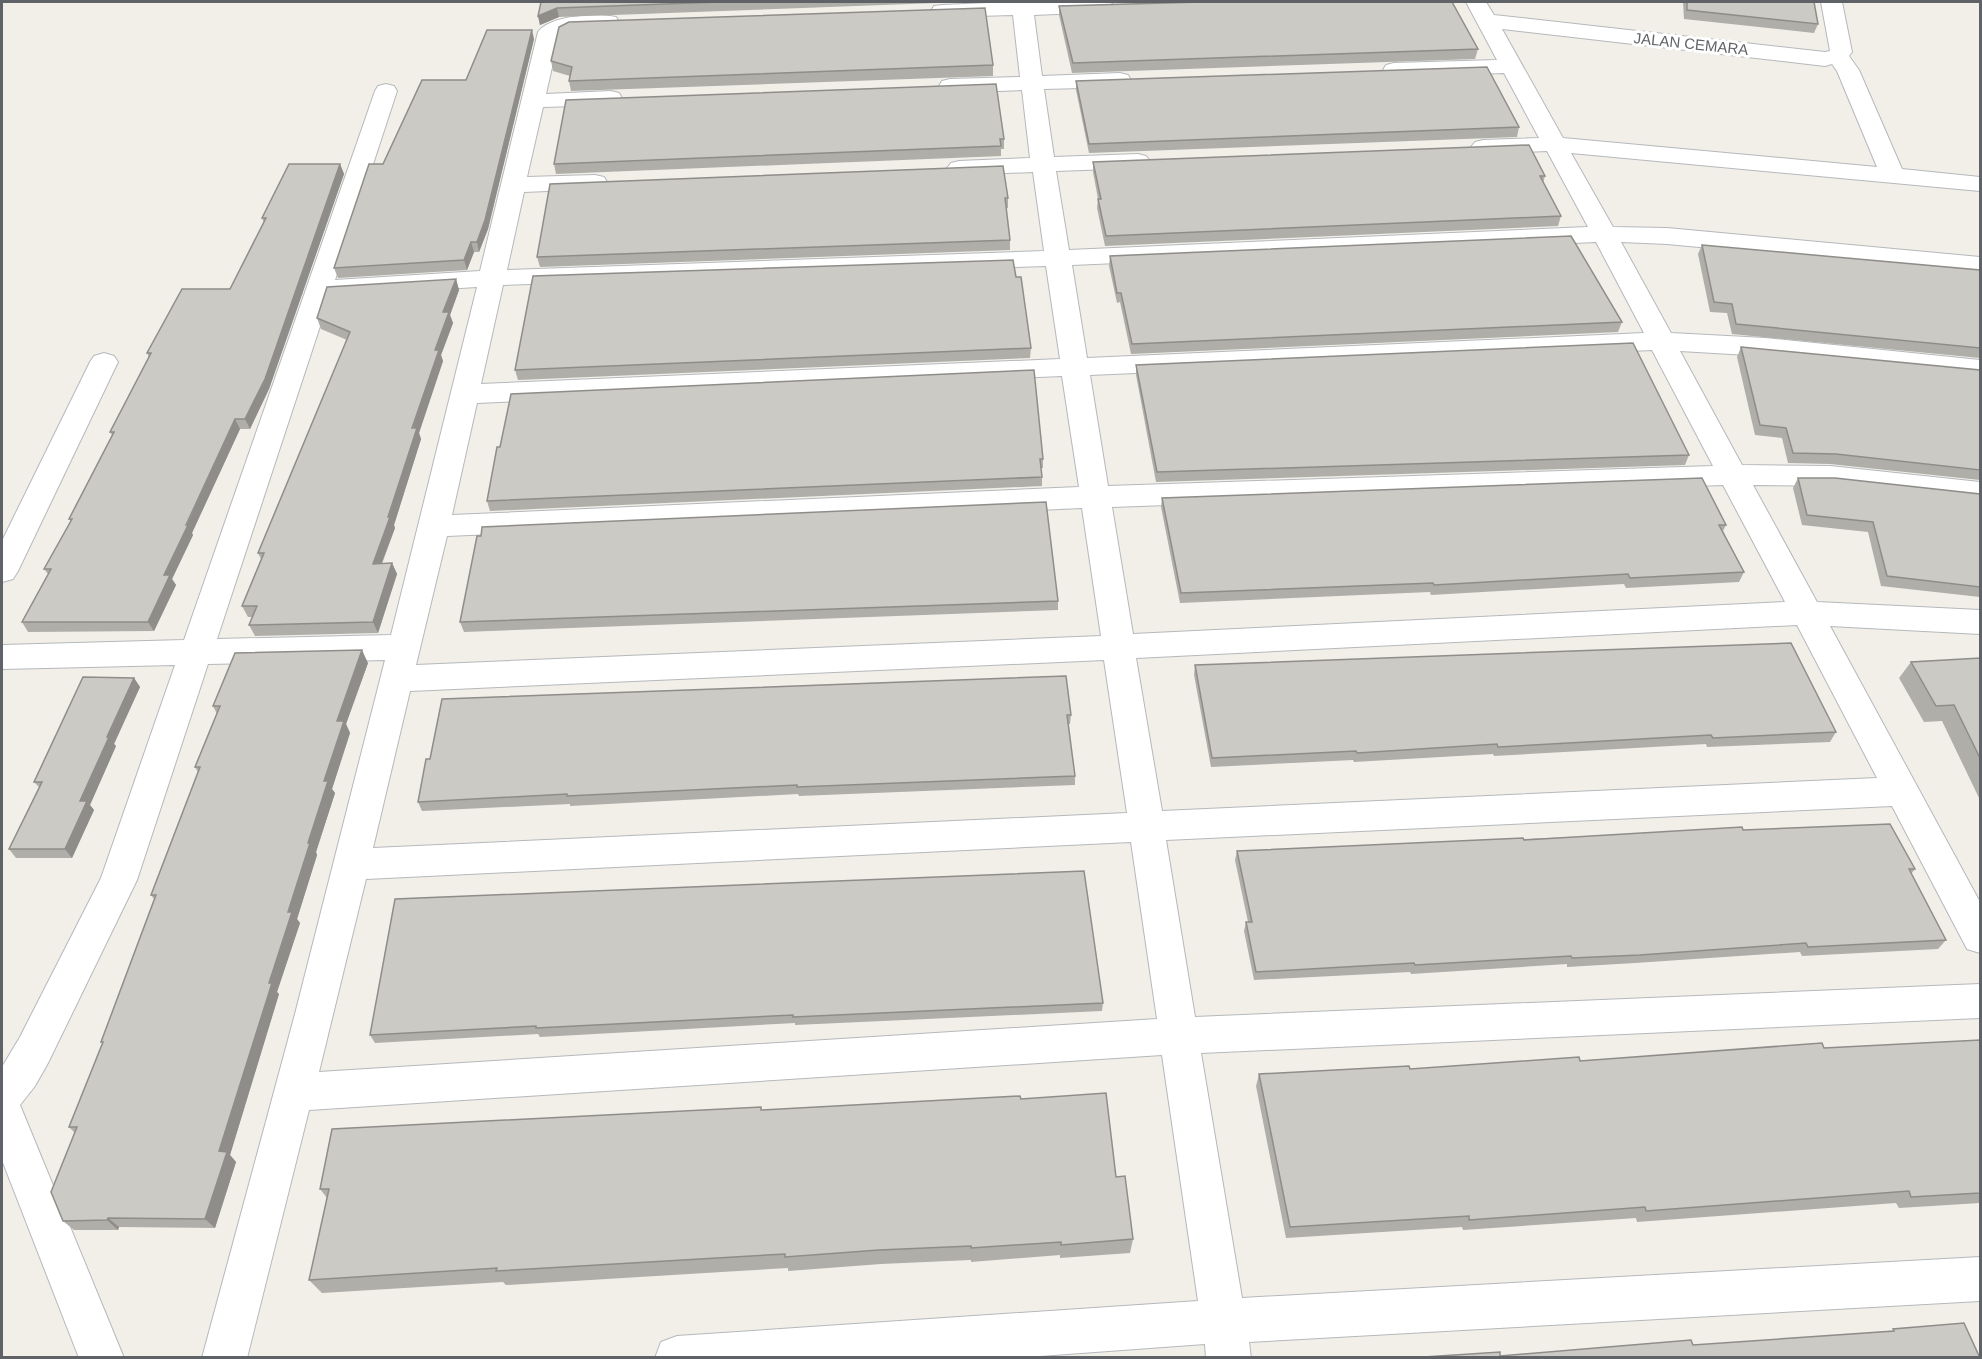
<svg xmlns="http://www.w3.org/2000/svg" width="1982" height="1359" viewBox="0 0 1982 1359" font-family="Arial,sans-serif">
<rect width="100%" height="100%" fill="#f1efe8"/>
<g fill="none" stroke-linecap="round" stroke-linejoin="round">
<g stroke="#b5b8bc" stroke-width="2">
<g id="minor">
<path d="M1011,2H1110L1114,6L1110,10L1103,12L1034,15L1042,76L1120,73L1128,75L1131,80L1128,85L1120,87L1044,89L1054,157L1138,154L1146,156L1150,161L1146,166L1138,168L1056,171L1069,250L1588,227L1547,151L1483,154L1475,152L1471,147L1475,142L1483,140L1539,138L1504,73L1394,77L1386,75L1383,70L1386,65L1394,63L1497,60L1466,2H1486L1494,15L1825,52L1830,51L1821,2H1842L1852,52L1849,56L1859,70L1902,169L1980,177V191L1571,153L1613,227L1667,228L1980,257V273L1667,244L1621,242L1671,333L1765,338L1980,360V378L1765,356L1680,351L1742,465L1830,466L1980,482V502L1830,486L1753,485L1817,602L1980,610V634L1830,626L1980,902V953L1967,949L1892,806L1166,840L1195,1017L1980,984V1018L1201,1053L1242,1298L1980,1257V1301L1249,1342L1251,1358H1206L1205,1344L1013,1358H655L661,1342L677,1336L1198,1301L1162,1055L309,1110L247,1358H202L295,1014L385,660L208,664L137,880L48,1063L35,1086L20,1105L124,1358H79L2,1160V1067L20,1037L101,878L175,665L2,669V645L184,640L375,91L378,86L386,84L394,86L397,91L335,280L480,271L538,32C550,15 597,13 616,17L619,22L616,27L571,30L559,36L546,94L611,91L619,93L622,98L619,103L611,105L543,107L527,177L595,175L604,177L607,182L604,187L595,189L524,192L507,270L1044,251L1033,172L959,175L951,173L947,168L951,163L959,161L1030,158L1022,90L950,93L942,91L939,86L942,81L950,79L1020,77L1013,15L942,17L934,16L931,11L934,6L942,5ZM1502,29L1825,66L1832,64L1837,71L1877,167L1563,138ZM1596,242L1644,333L1087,358L1072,265ZM1046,266L1060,359L481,384L503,285ZM477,287L391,635L217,639L330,296ZM1652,350L1713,466L1108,486L1090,375ZM1062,376L1079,487L452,515L477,403ZM1723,485L1785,602L1133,634L1112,507ZM1082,508L1101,636L416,665L447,536ZM1797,625L1877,778L1162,811L1136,658ZM1104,660L1127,813L373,848L410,691ZM1131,842L1157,1019L319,1072L366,879Z"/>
<path d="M104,353L114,356L118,362L18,571L13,579L2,582V541L90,362L94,356Z"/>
</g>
</g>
<use href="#minor" fill="#fff" fill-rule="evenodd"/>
</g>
<g fill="#afaea9">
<path d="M541,2H964L559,17L540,25L538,16Z"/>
<path d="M1683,2H1814L1818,24L1814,33L1684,19Z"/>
<path d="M1059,6L1478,49L1475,59L1072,73L1059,15Z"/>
<path d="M534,39L488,229L479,252H474L467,270L338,278L334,268L383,164L466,80Z"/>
<path d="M551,61L993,65V76L571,91L569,81L570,76L553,71Z"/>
<path d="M1076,81L1519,127L1517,137L1089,153L1076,90Z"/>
<path d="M1004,139V149H1001V156L556,174L554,164Z"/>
<path d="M1093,162L1545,176L1543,183L1561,216L1558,226L1105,246L1097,208L1098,199L1093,172Z"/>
<path d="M340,164L344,174L269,389L250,429H240L192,533L193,535L172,579L176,585L154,631L28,632L22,622L48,574L44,569L71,521L69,519L112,435L110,432L149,357L147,353L230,289L264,223L262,218Z"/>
<path d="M1008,198V208H1006L1010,240V250L540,267L537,257Z"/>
<path d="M1702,245L1980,270V358L1732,334L1727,313L1710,312L1698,254Z"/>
<path d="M1110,256L1622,322L1618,332L1131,354L1120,302L1117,303L1109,266Z"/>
<path d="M1016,277L1031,348L1030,358L518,380L515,370Z"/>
<path d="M456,279L459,290L450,315L453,323L441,355L443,361L419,433L421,439L394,525L395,528L382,564L392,563L397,574L378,633L255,636L249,625L253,617H248L242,606L261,559L258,553L347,340L321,329L317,318Z"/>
<path d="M1741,347L1980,370V480L1830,464L1788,463L1782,438L1755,435L1737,357Z"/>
<path d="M1136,365L1689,455L1685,465L1156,482L1136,375Z"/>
<path d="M1043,459V468H1041L1042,477V486L490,511L487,501Z"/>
<path d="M1798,478L1980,494V597L1881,586L1868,532L1802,525L1793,488Z"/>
<path d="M1162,498L1726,525L1723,531L1744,572L1739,582L1626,588L1624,584L1431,595L1430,592L1180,603L1161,507Z"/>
<path d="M481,536L1058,601V610L464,632L460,622Z"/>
<path d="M1980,658V800L1942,721L1924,722L1899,678L1911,662Z"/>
<path d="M368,663L346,724L350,733L332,789L335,793L316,852L317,855L297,919L300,923L277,992L279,994L230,1155L236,1162L215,1228L119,1227L118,1230H74L63,1221L75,1133L69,1127L103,1044L101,1042L154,899L151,895L198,772L195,767L217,714L213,706Z"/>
<path d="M1195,665L1836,732L1830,742L1707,747L1706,744L1494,756L1493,754L1354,762L1353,760L1211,767L1194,675Z"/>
<path d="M134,678L140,687L114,744L116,746L90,805L94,810L72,858H16L9,849L39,787L34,782Z"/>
<path d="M1071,715L1070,724H1068L1075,776V785L799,796L798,794L570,806V804L422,811L418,802Z"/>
<path d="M1743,830L1915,869L1911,874L1946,940L1938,949L1802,956L1800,952L1635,963L1567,967V964L1411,974L1410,972L1254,980L1244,931L1246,922H1248L1235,860L1237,851Z"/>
<path d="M395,899L1103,1003L1102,1011L795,1025V1023L540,1037L538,1034L375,1043L370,1035Z"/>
<path d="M1980,1040V1203L1899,1208L1896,1203L1637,1222L1636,1218L1463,1230L1462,1227L1286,1238L1256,1086L1259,1074L1410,1069Z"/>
<path d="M1021,1099L1116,1177L1133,1239L1130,1253L1060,1258V1255L971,1262V1260L881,1264L788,1271V1268L506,1285L503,1282L322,1293L309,1280L327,1198L320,1189L761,1110Z"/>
</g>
<g fill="#8f8d8a">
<path d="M557,8L559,17L540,25L538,16Z"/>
<path d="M532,30L534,39L488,229L479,252L477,242Z"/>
<path d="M340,164L344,174L269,389L250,429L245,419Z"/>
<path d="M471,242L474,252L467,270L464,260Z"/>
<path d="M456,279L459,290L450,315L453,323L441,355L443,361L419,433L421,439L394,525L395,528L377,575L373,564L388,517L435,350L443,312Z"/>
<path d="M235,419L240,429L192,533L193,535L172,579L176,585L154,631L148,622L164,575Z"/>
<path d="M392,563L397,574L378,633L373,622Z"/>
<path d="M362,650L368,663L346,724L350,733L332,789L335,793L316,852L317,855L297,919L300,923L277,992L279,994L230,1155L236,1162L215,1228L205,1219L219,1151L269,983L288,912L308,843L337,721Z"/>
<path d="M134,678L140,687L114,744L116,746L90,805L94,810L72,858L65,849L80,801L107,737Z"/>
<path d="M108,1218L119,1227L118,1230L107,1220Z"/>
</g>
<g fill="#cccac5" stroke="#8f8d8a" stroke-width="1.5">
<path d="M541,2H719L557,8L538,16Z"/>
<path d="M1201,2H1452L1478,49L1073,63L1059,6Z"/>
<path d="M1687,2H1814L1818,24L1687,10Z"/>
<path d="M985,8L993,65L569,81L572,67L551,61L559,27L569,22Z"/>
<path d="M487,30H532L485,220L477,242H471L464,260L334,268L369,164H383L422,80H466Z"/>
<path d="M1487,67L1519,127L1089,144L1076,81Z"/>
<path d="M996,84L1004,139H1000L1001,146L554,164L566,100Z"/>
<path d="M1529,145L1545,176H1540L1561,216L1106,236L1098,199H1101L1093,162Z"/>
<path d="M289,164H340L265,379L245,419H235L186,525H188L164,575H170L148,622H22L51,569H44L72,519H69L114,432H110L151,353H147L182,289H230L266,218H262Z"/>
<path d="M1003,166L1008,198H1005L1010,240L537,257L550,184Z"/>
<path d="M1571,236L1622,322L1132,344L1121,293H1117L1110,256Z"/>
<path d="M1702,245L1980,270V348L1736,324L1732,304L1714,302Z"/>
<path d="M1013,260L1016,277H1021L1031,348L515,370L533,276Z"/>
<path d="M456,279L443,312H449L435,350H439L412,428H417L388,517H390L373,564L392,563L373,622L249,625L257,606H242L264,553H258L350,332L317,318L327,287Z"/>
<path d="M1633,343L1689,455L1157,472L1136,365Z"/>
<path d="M1741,347L1980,370V470L1836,454L1793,453L1786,428L1760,425Z"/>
<path d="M1034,370L1043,459H1040L1042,477L487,501L497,447H500L511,394Z"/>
<path d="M1702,478L1726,525H1719L1744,572L1630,578L1628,574L1434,585L1433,583L1181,593L1162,498Z"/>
<path d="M1798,478H1835L1980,494V587L1887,576L1873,522L1807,515Z"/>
<path d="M1046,502L1058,601L460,622L477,536H481L482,527Z"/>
<path d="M1791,643L1836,732L1713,738L1711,735L1498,747L1497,744L1357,753L1356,751L1212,758L1195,665Z"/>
<path d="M362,650L337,721H344L324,781H328L308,843H310L288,912H292L269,983H272L219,1151L227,1152L205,1219L108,1218L107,1220L63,1221L51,1192L77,1127H69L103,1042H101L156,895H151L200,767H195L220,706H213L235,653Z"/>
<path d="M1980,658V758L1954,705L1936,706L1911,662Z"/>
<path d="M1066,676L1071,715H1067L1075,776L797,787V785L567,796V794L418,802L426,759H430L442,699Z"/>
<path d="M83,677L134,678L107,737H109L80,801H87L65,849H9L42,782H34Z"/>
<path d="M1890,824L1915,869H1909L1946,940L1808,947L1806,943L1640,955L1572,958L1571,956L1415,965L1414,963L1256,972L1246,922H1252L1237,851L1523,838L1524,840L1742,827L1743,830Z"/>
<path d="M1084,871L1103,1003L793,1017V1015L536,1028V1026L370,1035L395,899Z"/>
<path d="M1980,1040V1193L1911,1197L1909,1191L1646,1211L1645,1207L1469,1220V1216L1290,1227L1259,1074L1409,1066L1410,1069L1579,1057L1580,1061L1822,1043L1824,1048Z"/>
<path d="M1106,1093L1116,1177L1125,1176L1133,1239L1061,1245V1242L971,1248V1246L879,1250L785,1257V1254L496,1271L497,1268L309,1280L329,1189H320L332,1129L761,1107V1110L1020,1096L1021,1099Z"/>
<path d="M1964,1323L1980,1358H1408L1500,1352V1356L1691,1340L1693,1345L1894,1331L1893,1329Z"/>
</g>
<g text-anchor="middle" stroke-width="6" stroke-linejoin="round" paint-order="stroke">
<g font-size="15" fill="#5f6368" stroke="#fff">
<text transform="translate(1691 44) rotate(6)" y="5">JALAN CEMARA</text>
</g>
</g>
<rect width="1982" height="1359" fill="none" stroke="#5f6368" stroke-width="6"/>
</svg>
